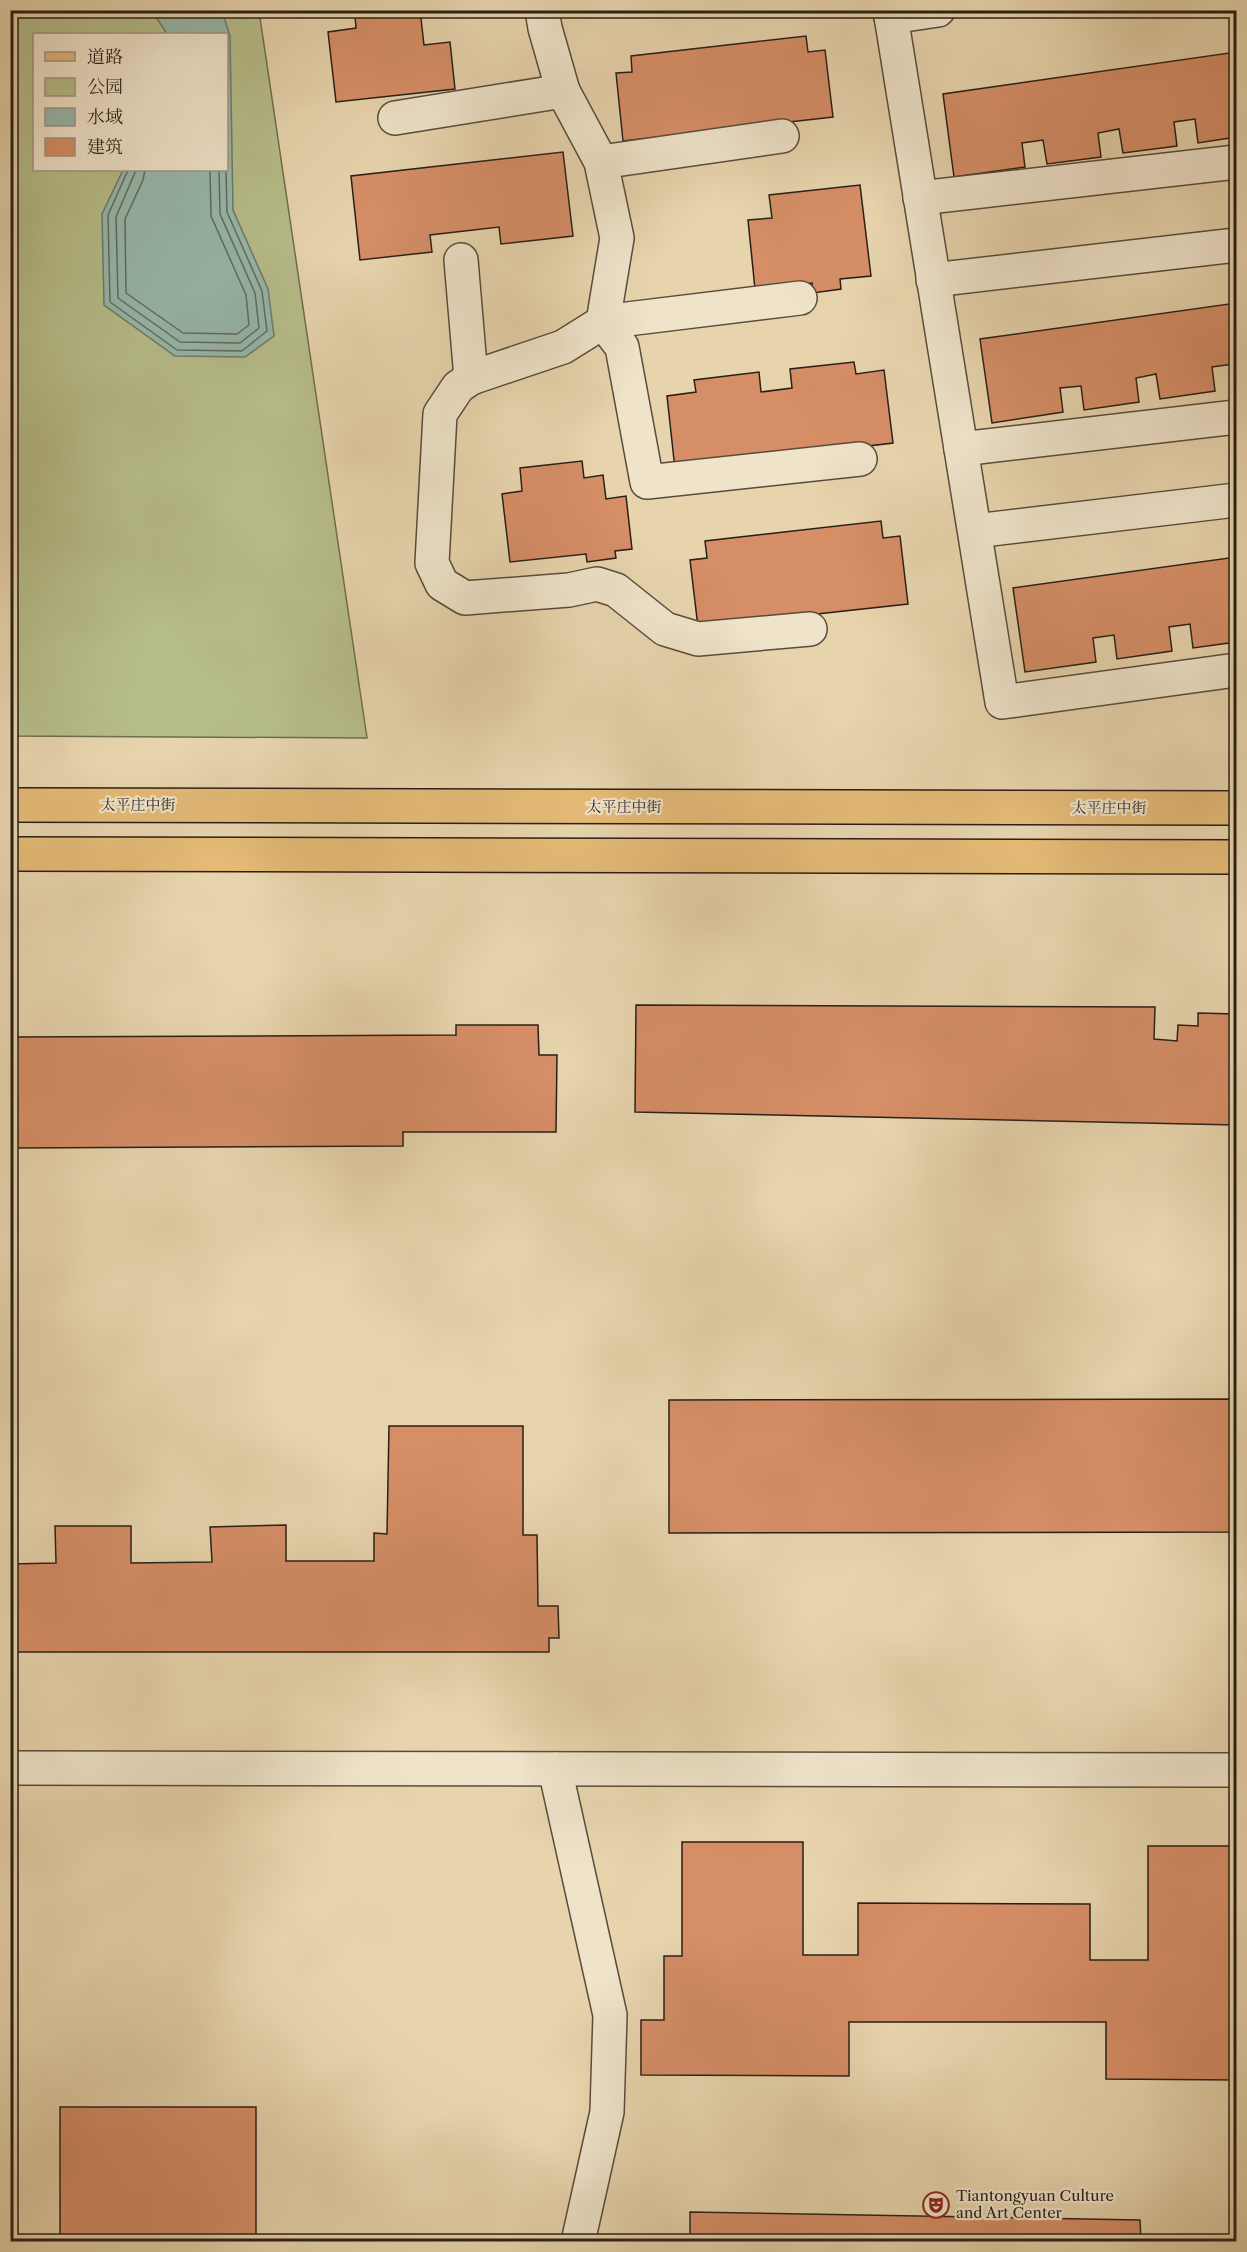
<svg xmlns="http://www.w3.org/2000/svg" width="1247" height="2252" viewBox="0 0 1247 2252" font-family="'Libre Caslon Text','Noto Serif SC',serif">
<rect width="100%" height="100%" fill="#e7d4ad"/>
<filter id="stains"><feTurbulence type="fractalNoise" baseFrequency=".00333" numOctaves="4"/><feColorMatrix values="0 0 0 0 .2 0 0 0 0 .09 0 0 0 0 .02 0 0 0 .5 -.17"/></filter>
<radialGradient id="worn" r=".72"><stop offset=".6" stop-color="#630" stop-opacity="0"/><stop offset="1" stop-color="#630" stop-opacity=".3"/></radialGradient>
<path fill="#b6bd8a" stroke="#6f6e50" stroke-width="1.5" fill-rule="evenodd" d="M11,11H259L367,738L11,736ZM34,34H226V170H34Z"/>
<path fill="#97b8ab" stroke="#6b7b70" stroke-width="1.5" d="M152,11H222L230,36L233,210L268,289L274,336L245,357L175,356L104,305L102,214L123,170H226V34H167Z"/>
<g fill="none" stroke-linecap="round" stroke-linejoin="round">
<g stroke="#606c61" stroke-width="1.5">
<path d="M128,170L108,215L110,302L177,350L242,351L267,331L262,291L227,212L226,170"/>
<path d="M136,170L116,217L118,298L180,342L240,343L259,328L255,293L220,214L219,170"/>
<path d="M145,170L143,180L125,219L126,293L183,333L237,334L249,325L246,295L211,216L210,170"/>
</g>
</g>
<g fill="#d68e67" stroke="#281f17" stroke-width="1.5">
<path d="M401,10H420L424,45L450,42L455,89L336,102L328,32L356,28L355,16Z"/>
<path d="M806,36L808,52L825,50L833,117L623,141L616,73L632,72L631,56Z"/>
<path d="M1236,52V137L1198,143L1195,119L1174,122L1177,146L1123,153L1119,129L1098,133L1101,157L1047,164L1043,140L1022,143L1025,167L954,177L943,94Z"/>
<path d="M563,152L573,236L501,244L499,227L430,235L432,252L360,260L351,176Z"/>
<path d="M860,185L871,276L840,279L841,289L813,293L812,283L755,289L748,220L772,218L769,195Z"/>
<path d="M1236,303V388L1233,364L1212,367L1215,391L1160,399L1156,374L1136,378L1139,402L1084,410L1081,386L1060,388L1063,412L992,423L980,339Z"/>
<path d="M854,362L856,374L884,370L893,443L675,469L667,396L696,392L694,380L759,372L761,392L792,388L790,369Z"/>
<path d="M582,461L584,478L603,475L606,499L626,496L632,549L615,551L616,558L587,562L586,554L510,562L502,494L522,491L520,468Z"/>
<path d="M881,521L883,538L900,536L908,604L698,627L690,560L707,558L705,541Z"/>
<path d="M1236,557V642L1193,648L1190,624L1169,627L1172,651L1117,659L1114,635L1093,638L1096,662L1025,672L1013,588Z"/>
<path d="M636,1005L1155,1007L1154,1039L1177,1041L1178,1025L1198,1026V1013L1236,1014V1125L635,1112Z"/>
<path d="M456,1025H538L539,1055H557L556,1132H403V1146L10,1148V1037L456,1035Z"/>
<path d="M1236,1399V1532L669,1533V1400Z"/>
<path d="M389,1426H523V1535H537L538,1606H558L559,1638H549V1652H10V1564L56,1563L55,1526H131V1563L212,1562L210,1527L286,1525V1561H374V1533L387,1534Z"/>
<path d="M682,1842H803V1955H858V1903L1090,1904V1960H1148V1846H1236V2080L1106,2079V2022H849V2076L641,2075V2020H664V1956H682Z"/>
<rect x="60" y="2107" width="196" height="135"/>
<path d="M690,2212L1140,2220L1141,2242H690Z"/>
</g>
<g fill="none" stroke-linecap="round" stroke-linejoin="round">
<g stroke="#584c3c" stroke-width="36">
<g id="minor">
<path d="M542,10L545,28L563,91L601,162L617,238L603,322L563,347L471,378L458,387L440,414L432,563L442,584L465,598L569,590L597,584L616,590L665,629L698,639L810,629"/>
<path d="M890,10L1002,702L1236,670"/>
<path d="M891,17L938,10"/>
<path d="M395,118L563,91"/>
<path d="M601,162L782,136"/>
<path d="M920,198L1236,162"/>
<path d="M461,260L471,378"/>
<path d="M933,280L1236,245"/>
<path d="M800,298L603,322L622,347L647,482L860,459"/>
<path d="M961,449L1236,417"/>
<path d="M975,531L1236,500"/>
<path d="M10,1768L1236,1770"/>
<path d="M555,1769L610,2015L607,2112L578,2242"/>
</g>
</g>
<g stroke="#281f17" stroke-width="36">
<g id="major">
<path d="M10,805L1236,808"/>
<path d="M10,854L1236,857"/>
</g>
</g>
<use href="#minor" stroke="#efe3ca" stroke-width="33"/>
<use href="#major" stroke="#e4ba76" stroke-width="33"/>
</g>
<defs>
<g id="theatre-ring" transform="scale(1.35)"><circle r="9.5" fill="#efe3ca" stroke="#8f2418" stroke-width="1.5"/><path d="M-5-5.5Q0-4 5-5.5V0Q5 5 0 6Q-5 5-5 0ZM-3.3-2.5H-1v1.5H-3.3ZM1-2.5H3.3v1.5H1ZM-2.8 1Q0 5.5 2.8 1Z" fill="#8f2418"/></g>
</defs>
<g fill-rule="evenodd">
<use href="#theatre-ring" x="936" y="2205"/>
</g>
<g text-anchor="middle" stroke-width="4.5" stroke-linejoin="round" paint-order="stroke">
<g font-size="15" fill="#281f17" stroke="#efe3ca">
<text x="138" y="810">太平庄中街</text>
<text x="624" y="812">太平庄中街</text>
<text x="1109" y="813">太平庄中街</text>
</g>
<g font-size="15" fill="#281f17" stroke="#efe3ca" text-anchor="start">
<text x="956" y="2201">Tiantongyuan Culture<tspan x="956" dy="17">and Art Center</tspan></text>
</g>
</g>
<rect width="1247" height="2252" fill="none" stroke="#e7d4ad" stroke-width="36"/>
<rect x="12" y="12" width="1223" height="2228" fill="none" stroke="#281f17" stroke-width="3"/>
<rect x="18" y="18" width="1211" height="2216" fill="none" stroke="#281f17" stroke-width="1.5"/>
<rect x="33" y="33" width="195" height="138" fill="#efe3ca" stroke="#9f9582" stroke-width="1.5"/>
<rect x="45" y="52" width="30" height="9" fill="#e4ba76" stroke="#9f9582" stroke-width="1.5"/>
<text x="87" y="63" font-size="18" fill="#281f17">道路</text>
<rect x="45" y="78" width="30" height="18" fill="#b6bd8a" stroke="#9f9582" stroke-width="1.5"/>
<text x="87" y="93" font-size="18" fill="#281f17">公园</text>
<rect x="45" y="108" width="30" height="18" fill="#97b8ab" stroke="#9f9582" stroke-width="1.5"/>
<text x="87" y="123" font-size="18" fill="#281f17">水域</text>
<rect x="45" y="138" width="30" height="18" fill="#d68e67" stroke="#9f9582" stroke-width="1.5"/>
<text x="87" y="153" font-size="18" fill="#281f17">建筑</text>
<rect width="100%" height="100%" filter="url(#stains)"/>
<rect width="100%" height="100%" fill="url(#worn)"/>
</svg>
